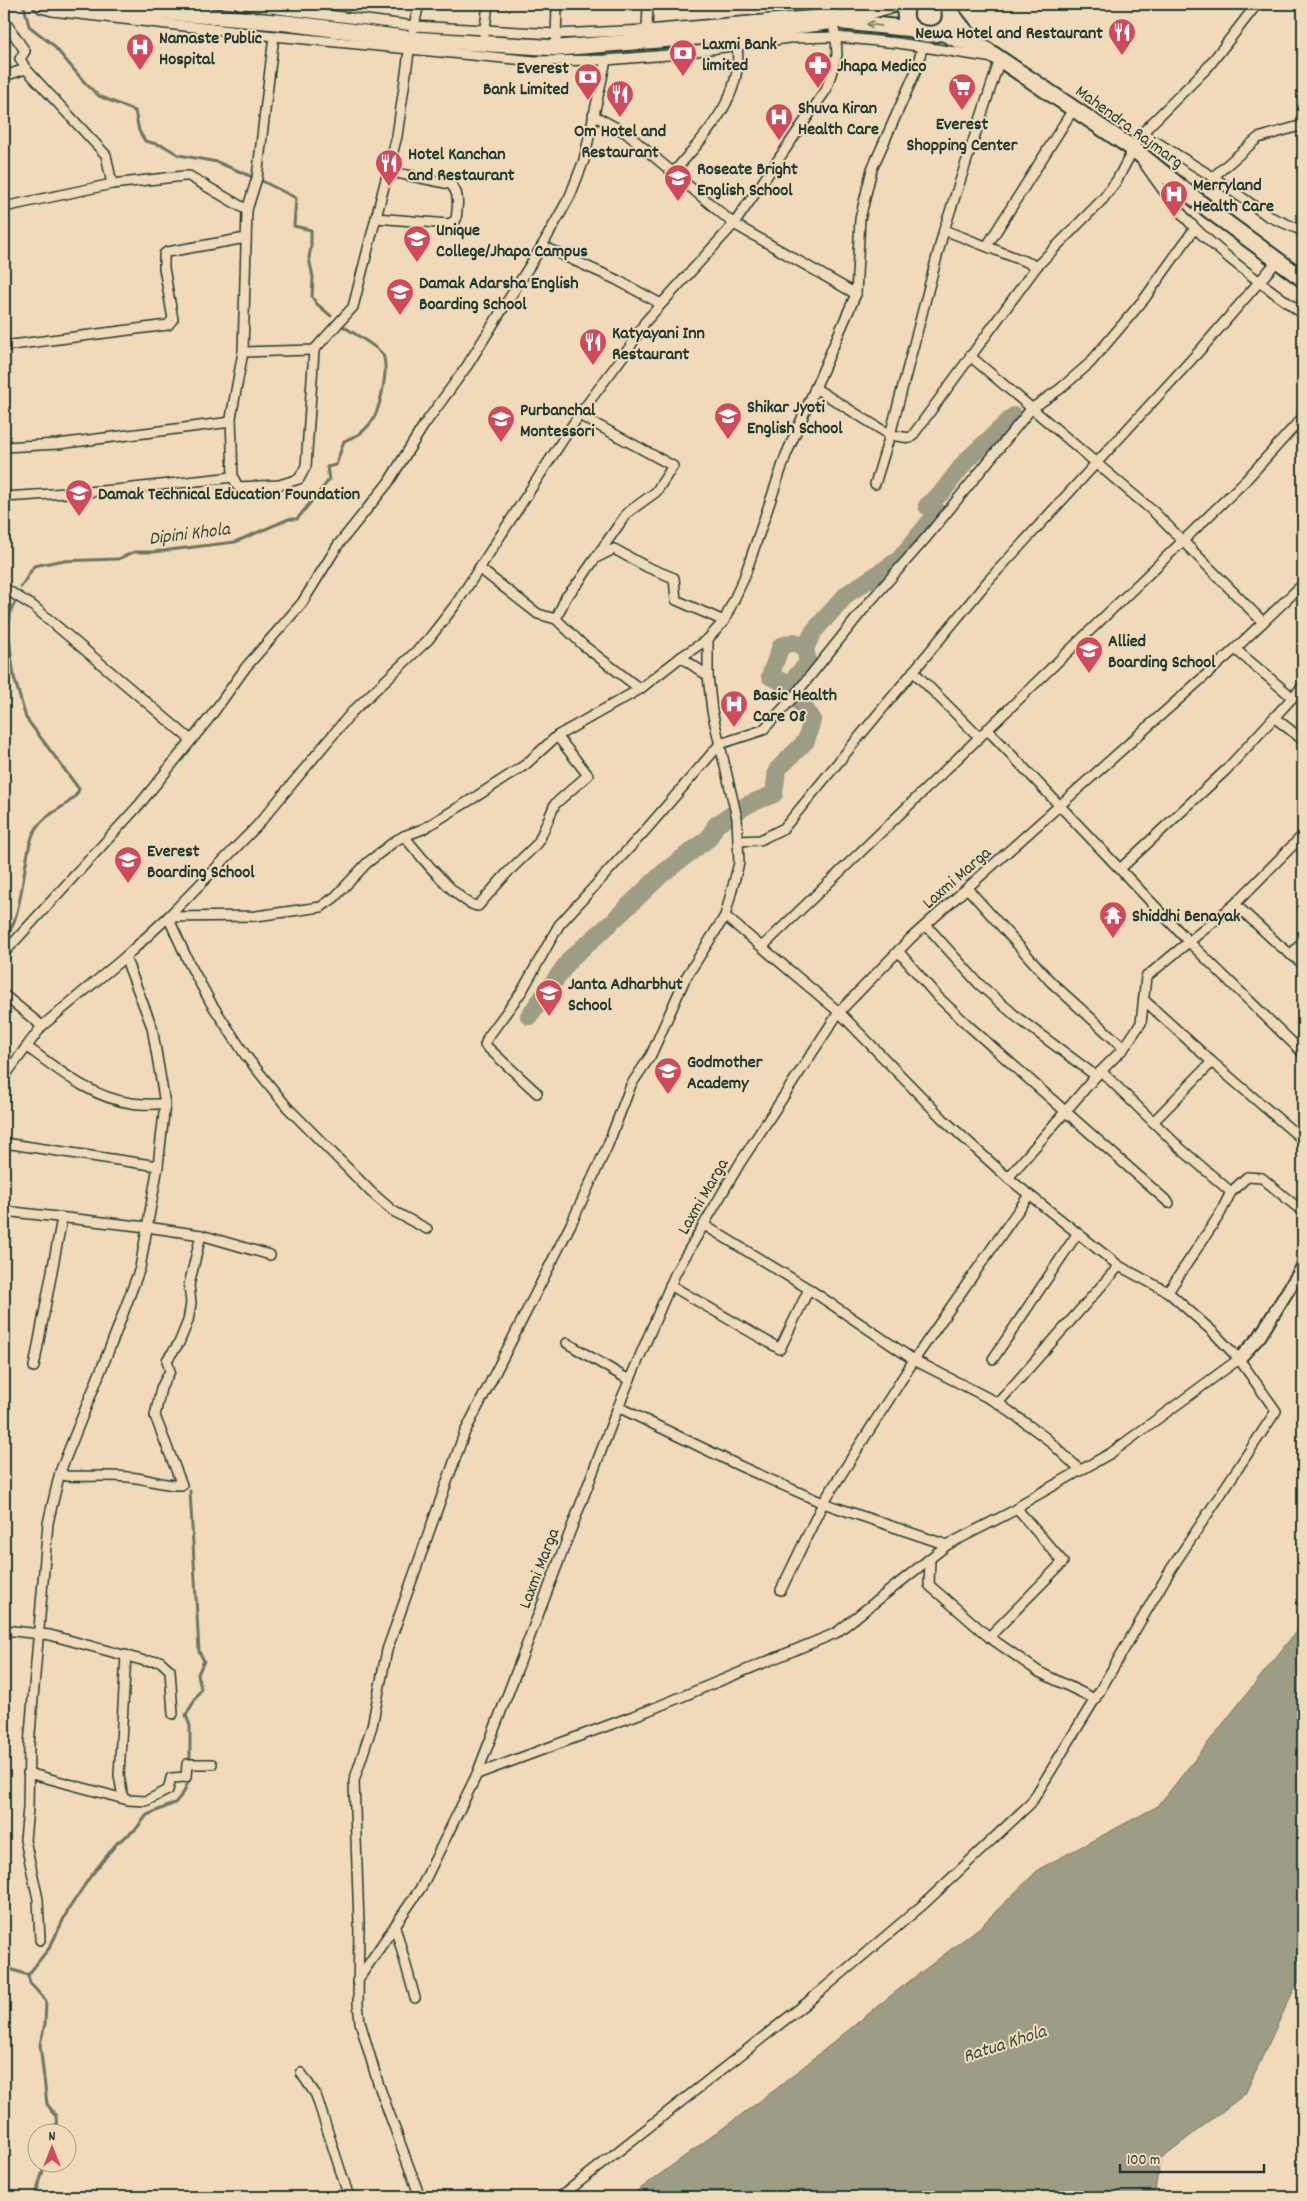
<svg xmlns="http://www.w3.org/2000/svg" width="1307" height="2201" viewBox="0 0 1307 2201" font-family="Dekko,sans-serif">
<rect width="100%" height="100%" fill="#f0dab9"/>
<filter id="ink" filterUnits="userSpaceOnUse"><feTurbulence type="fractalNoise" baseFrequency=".02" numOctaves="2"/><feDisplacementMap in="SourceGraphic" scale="10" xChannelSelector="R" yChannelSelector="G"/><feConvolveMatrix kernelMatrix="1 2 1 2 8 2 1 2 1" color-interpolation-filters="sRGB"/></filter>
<g filter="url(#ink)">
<path fill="#9d9c84" stroke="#6b7664" d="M1303,1623V1981L1297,1983L1245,2094L1160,2159L1154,2197H629L775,2090L889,1997L980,1927L1039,1869L1158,1806Z"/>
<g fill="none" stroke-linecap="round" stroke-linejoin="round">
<g stroke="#6b7664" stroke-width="3">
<path d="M24,6L29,26L53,45L86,84L99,96L135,111L139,131L145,141L164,146L179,155L217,162L262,181L296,198L294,226L311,230V246L309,258L313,277L312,297L317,304L331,316"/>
<path d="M21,587L34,566L59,561L118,559L134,552H153L235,542L289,519H297L329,480L327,467L336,465L344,441C354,437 362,434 369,425C380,413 389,370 383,355C379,347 351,332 343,326"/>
<path d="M4,940C23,918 22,866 32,837C42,810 73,808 79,789L26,718L14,677L8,631L11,610L17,599"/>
<path d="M190,1764V1726L186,1715L201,1689L198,1674L204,1661L199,1651L190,1491"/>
<path d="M4,1967L28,1975L30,1983L46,2001L45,2024L40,2044L47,2104L56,2116L57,2134"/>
<path d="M28,1975L50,1947L68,1910L90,1877L117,1843L136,1829L147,1815L175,1803L184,1792L190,1777"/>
<path d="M35,2197L45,2164"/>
</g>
<g stroke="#9d9c84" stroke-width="18">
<path d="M784,690L783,682L770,676L781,646L794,642L805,648"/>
<path d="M617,917L663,873L709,838L716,825L747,805L774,794L777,770L806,741L812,720L802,704L784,690L808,663L805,648L814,631L847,594L899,560L938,512L927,506L942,492L966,461L1014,416"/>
<path d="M529,1016L571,958L610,924"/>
</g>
<g stroke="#1f3d34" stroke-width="12">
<g id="street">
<path d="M37,4L41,8L52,11L274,36L535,61L606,60L668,55L789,38L836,37L898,43L1000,59L944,230L890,435L875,484"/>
<path d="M239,4L414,26L555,34L647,30L817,15L820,23"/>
<path d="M817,15L848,4"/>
<path d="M4,20L25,51L20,59L26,69L4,76"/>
<path d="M413,30L419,4"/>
<path d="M647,30L648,4"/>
<path d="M484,36L488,4"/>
<path d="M556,40L557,4"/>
<path d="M26,69L106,155L112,184"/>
<path d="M593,115L626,133L734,224L856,294"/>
<path d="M1142,133L1213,177L1268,216L1303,231"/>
<path d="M1143,162C1159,185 1175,208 1195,228C1228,260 1267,287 1303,314"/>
<path d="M674,172C706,133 747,95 736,40"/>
<path d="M1213,177L1258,138L1303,125"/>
<path d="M4,207L112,184L184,176H189L247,210"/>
<path d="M376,218L449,224L456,220C457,208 461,193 450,184L387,171"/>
<path d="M944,230L1037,266"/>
<path d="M542,246L570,196L584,160L606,60"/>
<path d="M987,246L1074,108"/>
<path d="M4,346L168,325L173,319L164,268V254L167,252L246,238"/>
<path d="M243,352L314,350L353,307L397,136L410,45"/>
<path d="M970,356L1154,512L1263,622"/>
<path d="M815,388L890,435L910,438L913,435L1037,266L1103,199L1117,180L1142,133L1208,67L1257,4"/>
<path d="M4,447L58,444L231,422"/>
<path d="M233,477L238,487L279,485L299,479L306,466L314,350"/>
<path d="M4,497L115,490L233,477L231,418L243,352L247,210L257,178L274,36"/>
<path d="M596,558L614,549L647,567L674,578L676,600L724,621"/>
<path d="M479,568L538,614L556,619L583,645L640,689"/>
<path d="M4,588L33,606L191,740"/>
<path d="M556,619L566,597L578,583L627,513L656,492L673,466L579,415"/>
<path d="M1235,649L1292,697"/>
<path d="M681,657L708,676"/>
<path d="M913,671L979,737"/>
<path d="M1275,718L1303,740"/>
<path d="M987,729L1189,942L1303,1053"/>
<path d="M404,836C416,851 461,906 478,906L508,872L538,843L555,804L588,775L557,736"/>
<path d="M738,841L760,840L784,828L987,582L1203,347L1278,260"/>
<path d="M1121,868L1226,770L1303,686"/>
<path d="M968,889L1051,982L1124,1048"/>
<path d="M1235,904L1279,945L1303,964"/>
<path d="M926,925L979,984L1018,1018L1096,1076"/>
<path d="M762,947L1245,481L1303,417"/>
<path d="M898,951L937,996L970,1027L1169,1203"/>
<path d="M4,953L139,805L211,716L246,667L302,603L338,545L388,483L424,425L467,366L542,246L617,280L661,304"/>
<path d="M1291,955L1303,941"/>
<path d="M4,995L42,1026"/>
<path d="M1144,1000L1212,1062L1303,1140"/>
<path d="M27,1047C59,1070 90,1097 131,1103C142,1105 154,1104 165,1104"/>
<path d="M1101,1071L1180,1148L1231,1192"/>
<path d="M4,1077L42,1026L125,957L168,917L256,827L352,712L428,640L456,604L579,415L630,347L645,322L734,224L826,90L837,55L836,37L832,22"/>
<path d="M537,1093L485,1045L488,1037L522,991L559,925L644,832L720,744L763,730L790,701L867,605L926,538L1031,409L1060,389L1090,363L1145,298L1195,228"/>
<path d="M1153,1122L1212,1062"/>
<path d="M4,1143L158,1166"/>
<path d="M1008,1178L1096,1076L1124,1048L1141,1023L1146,977L1235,904L1303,835"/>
<path d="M4,1211L147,1227L201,1235L270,1255"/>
<path d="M427,1229L393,1211L371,1192L287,1107L246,1056L211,1003L189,963L168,917L256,916L321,907L335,897L367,863L395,841L404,836L423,829L477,796L525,765L557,736L640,689L681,657L708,639"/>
<path d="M670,1285L780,1349L809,1289L704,1225"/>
<path d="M809,1289L914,1360L998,1403L1046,1438L1080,1470"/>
<path d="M1168,1292L1220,1214L1231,1192L1247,1177L1262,1178L1303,1212"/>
<path d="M567,1343L629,1380"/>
<path d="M993,1359L1077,1234"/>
<path d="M34,1367L62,1218"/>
<path d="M998,1403L1119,1266"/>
<path d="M618,1407L742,1467L823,1503L947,1545"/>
<path d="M60,1472L66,1476C86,1477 107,1475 128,1477C147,1478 163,1486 182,1485L155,1416L161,1388L170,1371L167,1360L179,1343L188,1321L191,1303L189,1285L201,1235"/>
<path d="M930,1559L929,1585L989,1637L1015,1655L1039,1672L1095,1699"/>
<path d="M781,1590L823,1503L914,1360L1029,1195"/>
<path d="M4,1630L50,1635L145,1661H160L170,1670L173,1714"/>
<path d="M989,1637L1063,1562L1017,1509"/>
<path d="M28,1773L128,1800L146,1801L168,1790L171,1778L186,1777L187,1764H212"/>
<path d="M477,1774L647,1711L836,1633L947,1545L1017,1509L1023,1503L1111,1453L1239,1359"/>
<path d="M123,1798L119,1775L126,1655"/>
<path d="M395,1926L415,1998"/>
<path d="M40,1940L38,1899L25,1840L28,1808L29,1745L48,1523L60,1472L115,1335L140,1268L158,1166L165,1104L152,1027L125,957"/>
<path d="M357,1981L422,1886L477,1774L618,1407L676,1272L740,1163L839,1012L911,938L1235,649L1303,584"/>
<path d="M301,2073L316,2095L349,2197"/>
<path d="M420,2197L378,2083L360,2022L358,2004L359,1924L354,1781L372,1726L387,1650L464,1434L571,1224L607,1147L631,1085L651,1055L685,979L725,916L739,863L737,818L712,711L708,676V639L724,621L744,578L786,455L856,294L860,219L872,169L915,73L922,49"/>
<path d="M560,2197L809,2001L925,1903L1031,1803L1095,1699L1171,1569L1276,1411L1239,1359L1212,1331L1168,1292L1119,1266L1008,1178L943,1119L839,1012L725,916"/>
</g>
</g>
<g stroke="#1f3d34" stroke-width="15">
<path id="secondary" d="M1239,1359L1260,1336L1303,1266"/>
</g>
<g stroke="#1f3d34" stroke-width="19">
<g id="highway">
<path d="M78,4L287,23L411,39L558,48L735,34L835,21L894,4"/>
<path d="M908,4C891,39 960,48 949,7"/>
<path d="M951,13L965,31L979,45L1132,148L1209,210L1303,279"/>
<path d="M844,22L913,29"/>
<path d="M941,32L956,39L977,45"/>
</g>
</g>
<use href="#street" stroke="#f0dab9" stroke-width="9"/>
<use href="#secondary" stroke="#f0dab9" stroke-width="11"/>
<use href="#highway" stroke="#f0dab9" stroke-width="15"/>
</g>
<defs><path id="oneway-shaft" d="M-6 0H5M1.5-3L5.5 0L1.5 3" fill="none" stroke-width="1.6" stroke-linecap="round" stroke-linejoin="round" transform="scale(1.25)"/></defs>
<use stroke="#7d8470" href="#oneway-shaft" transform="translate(874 25) rotate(-172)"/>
</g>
<defs>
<g id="restaurant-pin" transform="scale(1.4375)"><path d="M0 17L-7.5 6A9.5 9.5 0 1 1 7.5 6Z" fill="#d1495b" stroke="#f0dab9"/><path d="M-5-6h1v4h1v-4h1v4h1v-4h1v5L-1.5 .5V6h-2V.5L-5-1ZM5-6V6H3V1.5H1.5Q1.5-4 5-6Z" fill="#fff"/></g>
<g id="hospital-pin" transform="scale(1.4375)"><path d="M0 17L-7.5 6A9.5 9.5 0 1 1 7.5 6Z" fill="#d1495b" stroke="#f0dab9"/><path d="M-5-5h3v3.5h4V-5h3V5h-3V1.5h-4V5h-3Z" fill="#fff"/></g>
<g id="bank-pin" transform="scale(1.4375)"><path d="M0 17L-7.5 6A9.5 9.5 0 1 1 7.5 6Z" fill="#d1495b" stroke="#f0dab9"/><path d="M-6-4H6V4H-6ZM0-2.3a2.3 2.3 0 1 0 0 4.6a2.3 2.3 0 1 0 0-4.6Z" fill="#fff"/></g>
<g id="pharmacy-pin" transform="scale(1.4375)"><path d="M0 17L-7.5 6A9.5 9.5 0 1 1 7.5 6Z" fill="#d1495b" stroke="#f0dab9"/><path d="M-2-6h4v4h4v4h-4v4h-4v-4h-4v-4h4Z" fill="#fff"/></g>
<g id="supermarket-pin" transform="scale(1.4375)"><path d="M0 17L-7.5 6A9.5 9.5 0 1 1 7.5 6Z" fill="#d1495b" stroke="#f0dab9"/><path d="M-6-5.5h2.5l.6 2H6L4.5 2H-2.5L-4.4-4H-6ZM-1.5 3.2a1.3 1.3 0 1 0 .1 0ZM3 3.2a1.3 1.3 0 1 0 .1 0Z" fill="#fff"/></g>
<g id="school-pin" transform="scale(1.4375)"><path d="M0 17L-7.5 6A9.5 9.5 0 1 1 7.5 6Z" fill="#d1495b" stroke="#f0dab9"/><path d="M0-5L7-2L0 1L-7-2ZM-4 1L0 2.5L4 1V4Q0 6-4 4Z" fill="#fff"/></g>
<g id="temple-pin" transform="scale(1.4375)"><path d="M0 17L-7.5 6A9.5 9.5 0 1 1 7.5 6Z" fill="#d1495b" stroke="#f0dab9"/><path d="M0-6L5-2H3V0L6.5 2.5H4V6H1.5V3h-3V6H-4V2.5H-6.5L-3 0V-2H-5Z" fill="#fff"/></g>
</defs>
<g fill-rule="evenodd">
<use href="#restaurant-pin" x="1122" y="32"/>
<use href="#hospital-pin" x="140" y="47"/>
<use href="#bank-pin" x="683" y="53"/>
<use href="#pharmacy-pin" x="818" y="65"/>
<use href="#bank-pin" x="588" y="77"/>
<use href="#supermarket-pin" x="962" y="87"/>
<use href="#restaurant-pin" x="620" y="94"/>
<use href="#hospital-pin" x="779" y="117"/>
<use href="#restaurant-pin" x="389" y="163"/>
<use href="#school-pin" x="678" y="178"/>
<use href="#hospital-pin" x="1174" y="194"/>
<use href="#school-pin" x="417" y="239"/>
<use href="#school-pin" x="400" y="292"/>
<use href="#restaurant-pin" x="593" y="342"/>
<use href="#school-pin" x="728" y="416"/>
<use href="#school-pin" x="501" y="419"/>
<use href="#school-pin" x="79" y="493"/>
<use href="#school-pin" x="1089" y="650"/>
<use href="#hospital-pin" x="734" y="704"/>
<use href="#school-pin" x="128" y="860"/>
<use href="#temple-pin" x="1113" y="915"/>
<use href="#school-pin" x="549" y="993"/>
<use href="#school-pin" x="668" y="1071"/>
</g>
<g text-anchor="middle" stroke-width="4" stroke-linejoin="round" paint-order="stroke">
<g font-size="18" font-weight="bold" fill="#1f3d34" stroke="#f0dab9" text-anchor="start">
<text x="1103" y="38" text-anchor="end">Newa Hotel and Restaurant</text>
<text x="159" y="43">Namaste Public<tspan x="159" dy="21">Hospital</tspan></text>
<text x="702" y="49">Laxmi Bank<tspan x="702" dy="21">limited</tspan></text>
<text x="837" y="71">Jhapa Medico</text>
<text x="569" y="73" text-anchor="end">Everest<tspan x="569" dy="21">Bank Limited</tspan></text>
<text x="798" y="113">Shuva Kiran<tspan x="798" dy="21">Health Care</tspan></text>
<text x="962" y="129" text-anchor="middle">Everest<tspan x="962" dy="21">Shopping Center</tspan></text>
<text x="620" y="136" text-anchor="middle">Om Hotel and<tspan x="620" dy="21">Restaurant</tspan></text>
<text x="408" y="159">Hotel Kanchan<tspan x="408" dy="21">and Restaurant</tspan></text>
<text x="697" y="174">Roseate Bright<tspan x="697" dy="21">English School</tspan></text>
<text x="1193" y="190">Merryland<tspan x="1193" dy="21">Health Care</tspan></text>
<text x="436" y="235">Unique<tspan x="436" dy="21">College/Jhapa Campus</tspan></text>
<text x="419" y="288">Damak Adarsha English<tspan x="419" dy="21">Boarding School</tspan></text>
<text x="612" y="338">Katyayani Inn<tspan x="612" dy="21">Restaurant</tspan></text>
<text x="747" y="412">Shikar Jyoti<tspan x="747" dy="21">English School</tspan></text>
<text x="520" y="415">Purbanchal<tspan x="520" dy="21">Montessori</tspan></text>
<text x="98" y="499">Damak Technical Education Foundation</text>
<text x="1108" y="646">Allied<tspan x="1108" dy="21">Boarding School</tspan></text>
<text x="753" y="700">Basic Health<tspan x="753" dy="21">Care 08</tspan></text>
<text x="147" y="856">Everest<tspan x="147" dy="21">Boarding School</tspan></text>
<text x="1132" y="921">Shiddhi Benayak</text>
<text x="568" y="989">Janta Adharbhut<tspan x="568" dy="21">School</tspan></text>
<text x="687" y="1067">Godmother<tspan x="687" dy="21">Academy</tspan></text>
</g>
<g font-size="18" fill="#1f3d34" stroke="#f0dab9">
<text transform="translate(1130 126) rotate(36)" y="6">Mahendra Rajmarg</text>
<text transform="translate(956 877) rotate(-41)" y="6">Laxmi Marga</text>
<text transform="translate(702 1196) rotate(-60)" y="6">Laxmi Marga</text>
<text transform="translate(538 1568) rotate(-69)" y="6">Laxmi Marga</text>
</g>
<g font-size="19" font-style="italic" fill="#324b40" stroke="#f0dab9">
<text transform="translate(189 532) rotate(-7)" y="7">Dipini Khola</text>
<text transform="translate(1004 2042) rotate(-18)" y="7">Ratua Khola</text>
</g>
</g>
<rect width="1307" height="2201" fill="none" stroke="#f0dab9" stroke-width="20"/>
<rect x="10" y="10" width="1287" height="2181" fill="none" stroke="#1f3d34" stroke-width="2" filter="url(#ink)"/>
<g transform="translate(52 2148)"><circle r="24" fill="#f0dab9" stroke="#9c9b84"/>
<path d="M0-4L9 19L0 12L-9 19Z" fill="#d1495b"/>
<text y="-8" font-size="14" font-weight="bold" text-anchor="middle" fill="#1f3d34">N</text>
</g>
<path d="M1120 2164v8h144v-8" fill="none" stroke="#1f3d34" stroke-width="2.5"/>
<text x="1127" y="2164" font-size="15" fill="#1f3d34" stroke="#f0dab9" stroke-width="4" paint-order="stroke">100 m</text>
</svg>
